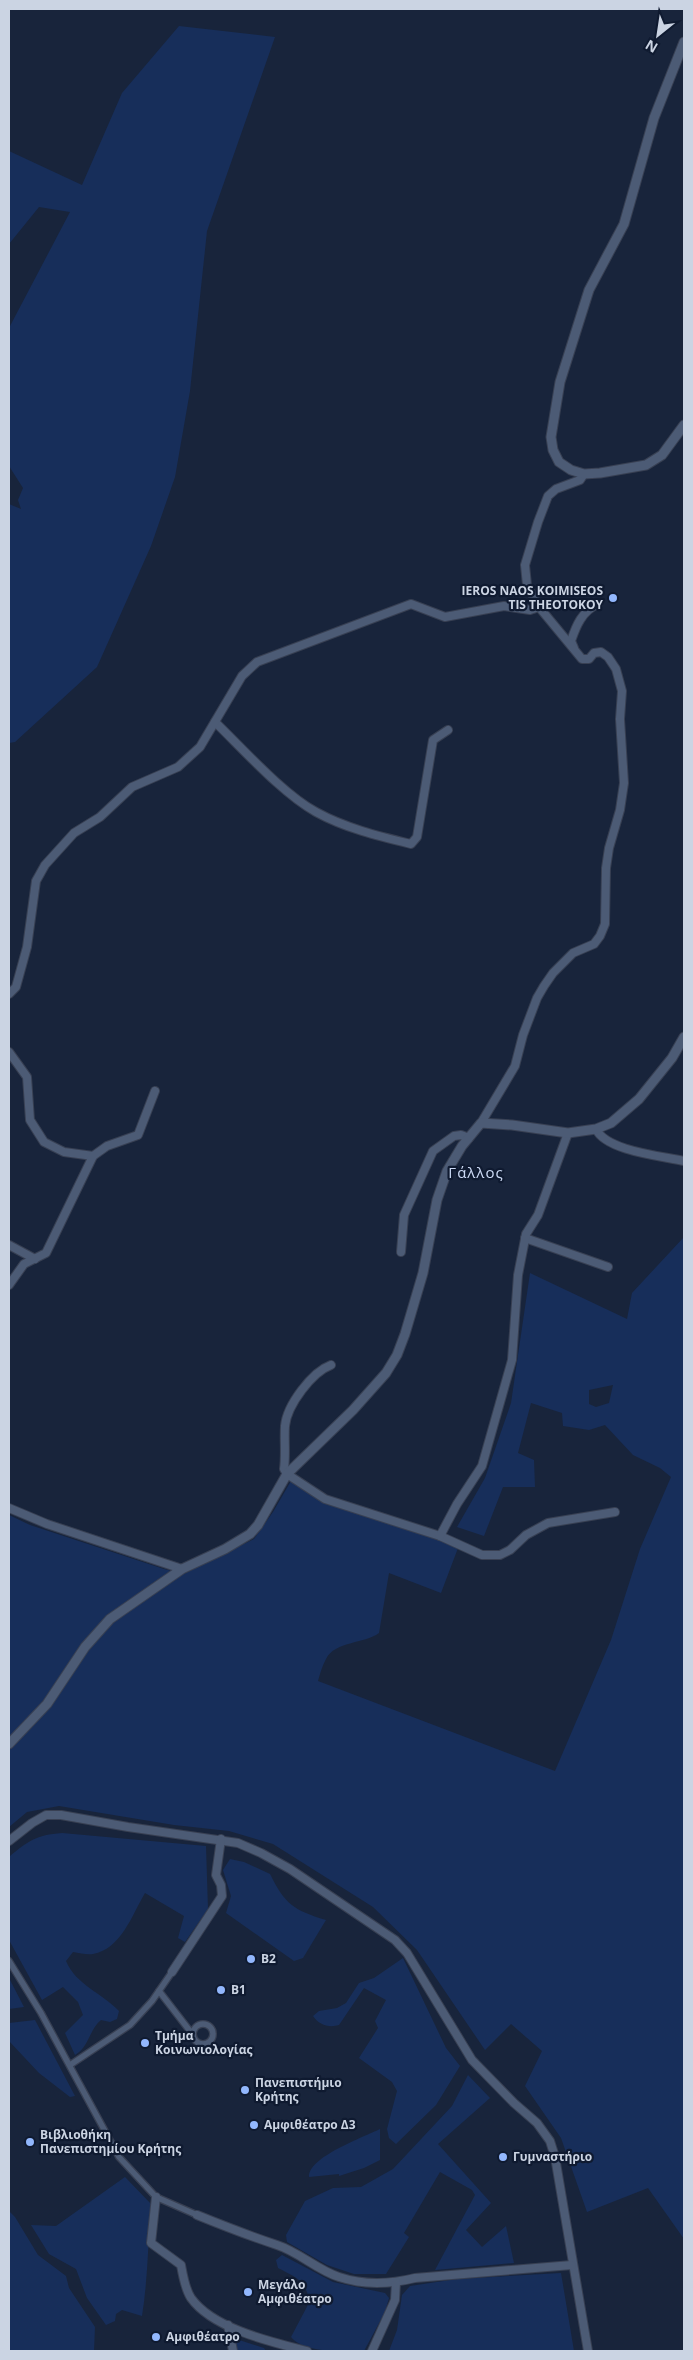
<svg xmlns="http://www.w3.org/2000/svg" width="693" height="2360" viewBox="0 0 693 2360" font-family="'Open Sans',sans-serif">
<rect width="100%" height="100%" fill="#18243b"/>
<g fill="#172e5a" fill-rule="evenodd">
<path d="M179,26L275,37L207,231L190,391L175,477L151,546L97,667L15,742L9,743V504L21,509L18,500L23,488L9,466V328L70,212L39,207L9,244V151L82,185L122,93Z"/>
<path d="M684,1237V2239L648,2188L587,2212L561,2138L525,2086L542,2051L511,2024L485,2050L417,1950L373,1907L273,1844L229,1831L174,1825L59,1806L27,1812L9,1827V1515L30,1525L164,1569L184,1574L254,1539L273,1512L291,1481L458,1548L441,1593L389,1573L379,1633C364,1644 335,1641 326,1659C322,1666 320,1674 318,1681L555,1771L611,1640L640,1549L671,1477L660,1468L633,1455L605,1425L589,1430L563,1426L562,1413L531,1403L518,1453L534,1460L535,1487H503L484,1536L457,1527L485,1478L511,1403L530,1273L627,1319L632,1293ZM613,1385L609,1403L596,1407L589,1404V1390Z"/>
<path d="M62,1833L206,1846L208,1909L185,1942L178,1938L184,1916L145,1893C132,1915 121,1949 93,1954C87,1955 80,1953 73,1952L66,1961C76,1985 102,1993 119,2011L117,2019L110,2022L101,2020C89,2030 89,2047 75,2055L65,2033L83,2015L78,2002L63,1987L42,2000L9,1940V1857C28,1841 36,1835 62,1833Z"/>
<path d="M230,1859L244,1862L270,1874C285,1904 293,1910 326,1920L303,1958L294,1961L226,1913L231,1896L223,1870Z"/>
<path d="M403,1958L446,2048L460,2066L436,2105L396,2144L389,2138L387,2129L397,2091L392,2082L359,2058L378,2028L375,2021L386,2000L364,1988L339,2025C329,2028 319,2025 313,2016L319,2011L337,2008L346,2003L359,1983L374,1978Z"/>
<path d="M9,1978L24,2007L9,2009Z"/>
<path d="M35,2020L75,2096L70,2097L39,2073L9,2041V2023Z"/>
<path d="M468,2075L490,2098L438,2144L491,2203L466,2230L482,2247L506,2226L514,2263L435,2270L475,2195L472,2190L440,2172L404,2233L409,2237L386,2274H354L327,2265L287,2242L286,2235L305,2201L333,2188L361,2187L393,2169L452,2106Z"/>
<path d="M380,2129V2160L364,2168L339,2176V2174L309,2177C308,2157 364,2137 380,2129Z"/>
<path d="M125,2177L151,2204C148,2241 148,2279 142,2316L122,2310L116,2314L115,2321L106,2325L87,2298L76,2269L49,2254L31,2225L56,2226Z"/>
<path d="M9,2211L15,2217L38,2255L66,2276L69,2288L95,2327L94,2351H9Z"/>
<path d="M282,2255L333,2282L385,2293L389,2298L385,2312L364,2351C344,2351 305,2354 291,2337L310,2301C304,2279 297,2278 278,2268L276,2260Z"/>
<path d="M561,2273L574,2351H389L397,2330L402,2295L410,2286L457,2279Z"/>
<path d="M233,2338L264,2348L266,2351H236Z"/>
</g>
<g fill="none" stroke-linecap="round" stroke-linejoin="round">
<g stroke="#384053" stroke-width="8">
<g id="pedestrian">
<path d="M9,1961L41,2013L119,2157L156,2197L197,2215"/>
<path d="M159,1991L193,2035"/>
<circle cx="203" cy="2034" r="10"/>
<path d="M70,2065L130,2025L152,2001L172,1972"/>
</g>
</g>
<g stroke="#384053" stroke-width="10">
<g id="minor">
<path d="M574,648L571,641C576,626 582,611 598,604"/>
<path d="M215,722C243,749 283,794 316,812C345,828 378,836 411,844L417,837L433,740L448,730"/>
<path d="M9,994L16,987L27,947L36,881L45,865L74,833L100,817L132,787L178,767L200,747L242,676L257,662L411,604L445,617L504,606L530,610L539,607"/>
<path d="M9,1052L27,1077L30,1120L44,1142L64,1152L93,1156"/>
<path d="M481,1123L515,1066L523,1035L537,998L544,986L553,973L573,953L594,944L600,936L605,924L606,868L609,848L620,810L624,783L620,719L622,691L616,669L608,657L601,652L594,653L589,659H582L539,607L527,585L525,565L538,522L548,496L556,489L580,480L584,474"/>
<path d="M596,1129C606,1151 662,1156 684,1161"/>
<path d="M525,1238L608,1267"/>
<path d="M9,1245L35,1259"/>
<path d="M401,1252L404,1215L433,1151L454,1136L461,1135L469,1138"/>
<path d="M9,1285L24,1264L46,1253L93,1156L107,1146L138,1135L155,1091"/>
<path d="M331,1365C312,1372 287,1405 285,1426C284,1440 286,1454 284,1469L287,1474L325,1499L440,1536L482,1555H500L510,1550L526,1535L548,1523L615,1512"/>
<path d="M9,1508L47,1524L182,1569"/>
<path d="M440,1536L457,1504L482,1466L512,1360L518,1275L526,1234L538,1215L568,1133"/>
<path d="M9,1841L32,1823L46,1815H61L128,1827L238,1843L261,1853L290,1869L395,1940L407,1953L472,2060L514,2103L537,2123L550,2141L555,2157L588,2351"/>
<path d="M172,1972L222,1896L221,1885L216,1875L221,1839"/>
<path d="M156,2197L151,2243L181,2265C183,2276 185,2289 191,2298C213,2329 272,2342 307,2351"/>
<path d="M197,2215C224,2226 250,2236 277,2245C299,2252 317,2270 339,2277C363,2285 391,2284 415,2278L572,2265"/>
<path d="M228,2325L233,2351"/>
<path d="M372,2351L395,2300L396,2282"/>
</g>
</g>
<g stroke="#384053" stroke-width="11">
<g id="tertiary">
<path d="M684,42L654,118L624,224L589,290L560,382L551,437L553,450L559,462L571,470L584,474L600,473L646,465L662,455L684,425"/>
<path d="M9,1744L47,1704L85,1647L110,1619L182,1569L225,1549L250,1534L258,1525L287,1474L353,1410L386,1373L397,1355L405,1334L423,1273L437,1200L447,1171L462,1146L481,1123L512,1125L568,1133L596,1129L611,1123L639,1099L672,1058L684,1037"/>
</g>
</g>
<use href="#pedestrian" stroke="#4c5b75" stroke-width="5.5"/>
<use href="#minor" stroke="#4c5b75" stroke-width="8"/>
<use href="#tertiary" stroke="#4c5b75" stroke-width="9"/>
</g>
<g fill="#92b7fd" stroke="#0f1a30" stroke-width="2">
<circle cx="613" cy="598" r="5"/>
<circle cx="251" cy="1959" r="5"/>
<circle cx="221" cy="1990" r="5"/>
<circle cx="145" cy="2043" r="5"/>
<circle cx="245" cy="2090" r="5"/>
<circle cx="254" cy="2125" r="5"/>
<circle cx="30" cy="2142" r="5"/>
<circle cx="503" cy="2157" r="5"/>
<circle cx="248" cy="2292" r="5"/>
<circle cx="156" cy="2337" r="5"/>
</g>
<g text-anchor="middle" stroke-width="4.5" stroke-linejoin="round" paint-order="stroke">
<g font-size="12" font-weight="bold" fill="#cbd4e3" stroke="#0f1a30" text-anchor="start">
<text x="603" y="595" text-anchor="end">IEROS NAOS KOIMISEOS<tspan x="603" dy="14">TIS THEOTOKOY</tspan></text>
<text x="261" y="1963">Β2</text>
<text x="231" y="1994">Β1</text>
<text x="155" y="2040">Τμήμα<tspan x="155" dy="14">Κοινωνιολογίας</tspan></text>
<text x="255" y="2087">Πανεπιστήμιο<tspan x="255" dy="14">Κρήτης</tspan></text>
<text x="264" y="2129">Αμφιθέατρο Δ3</text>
<text x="40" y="2139">Βιβλιοθήκη<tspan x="40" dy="14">Πανεπιστημίου Κρήτης</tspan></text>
<text x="513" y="2161">Γυμναστήριο</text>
<text x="258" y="2289">Μεγάλο<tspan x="258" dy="14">Αμφιθέατρο</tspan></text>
<text x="166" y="2341">Αμφιθέατρο</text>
</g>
<g font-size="15" letter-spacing="1" fill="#cddbf6" stroke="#0f1a30">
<text x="476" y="1178">Γάλλος</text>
</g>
</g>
<rect width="693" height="2360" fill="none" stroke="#cbd4e3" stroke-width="20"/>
<g transform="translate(658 35) rotate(210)" stroke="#0f1a30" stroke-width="4" paint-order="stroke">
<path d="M0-4L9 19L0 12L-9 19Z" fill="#cbd4e3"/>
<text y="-8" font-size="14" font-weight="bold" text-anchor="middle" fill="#cbd4e3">N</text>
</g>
</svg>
